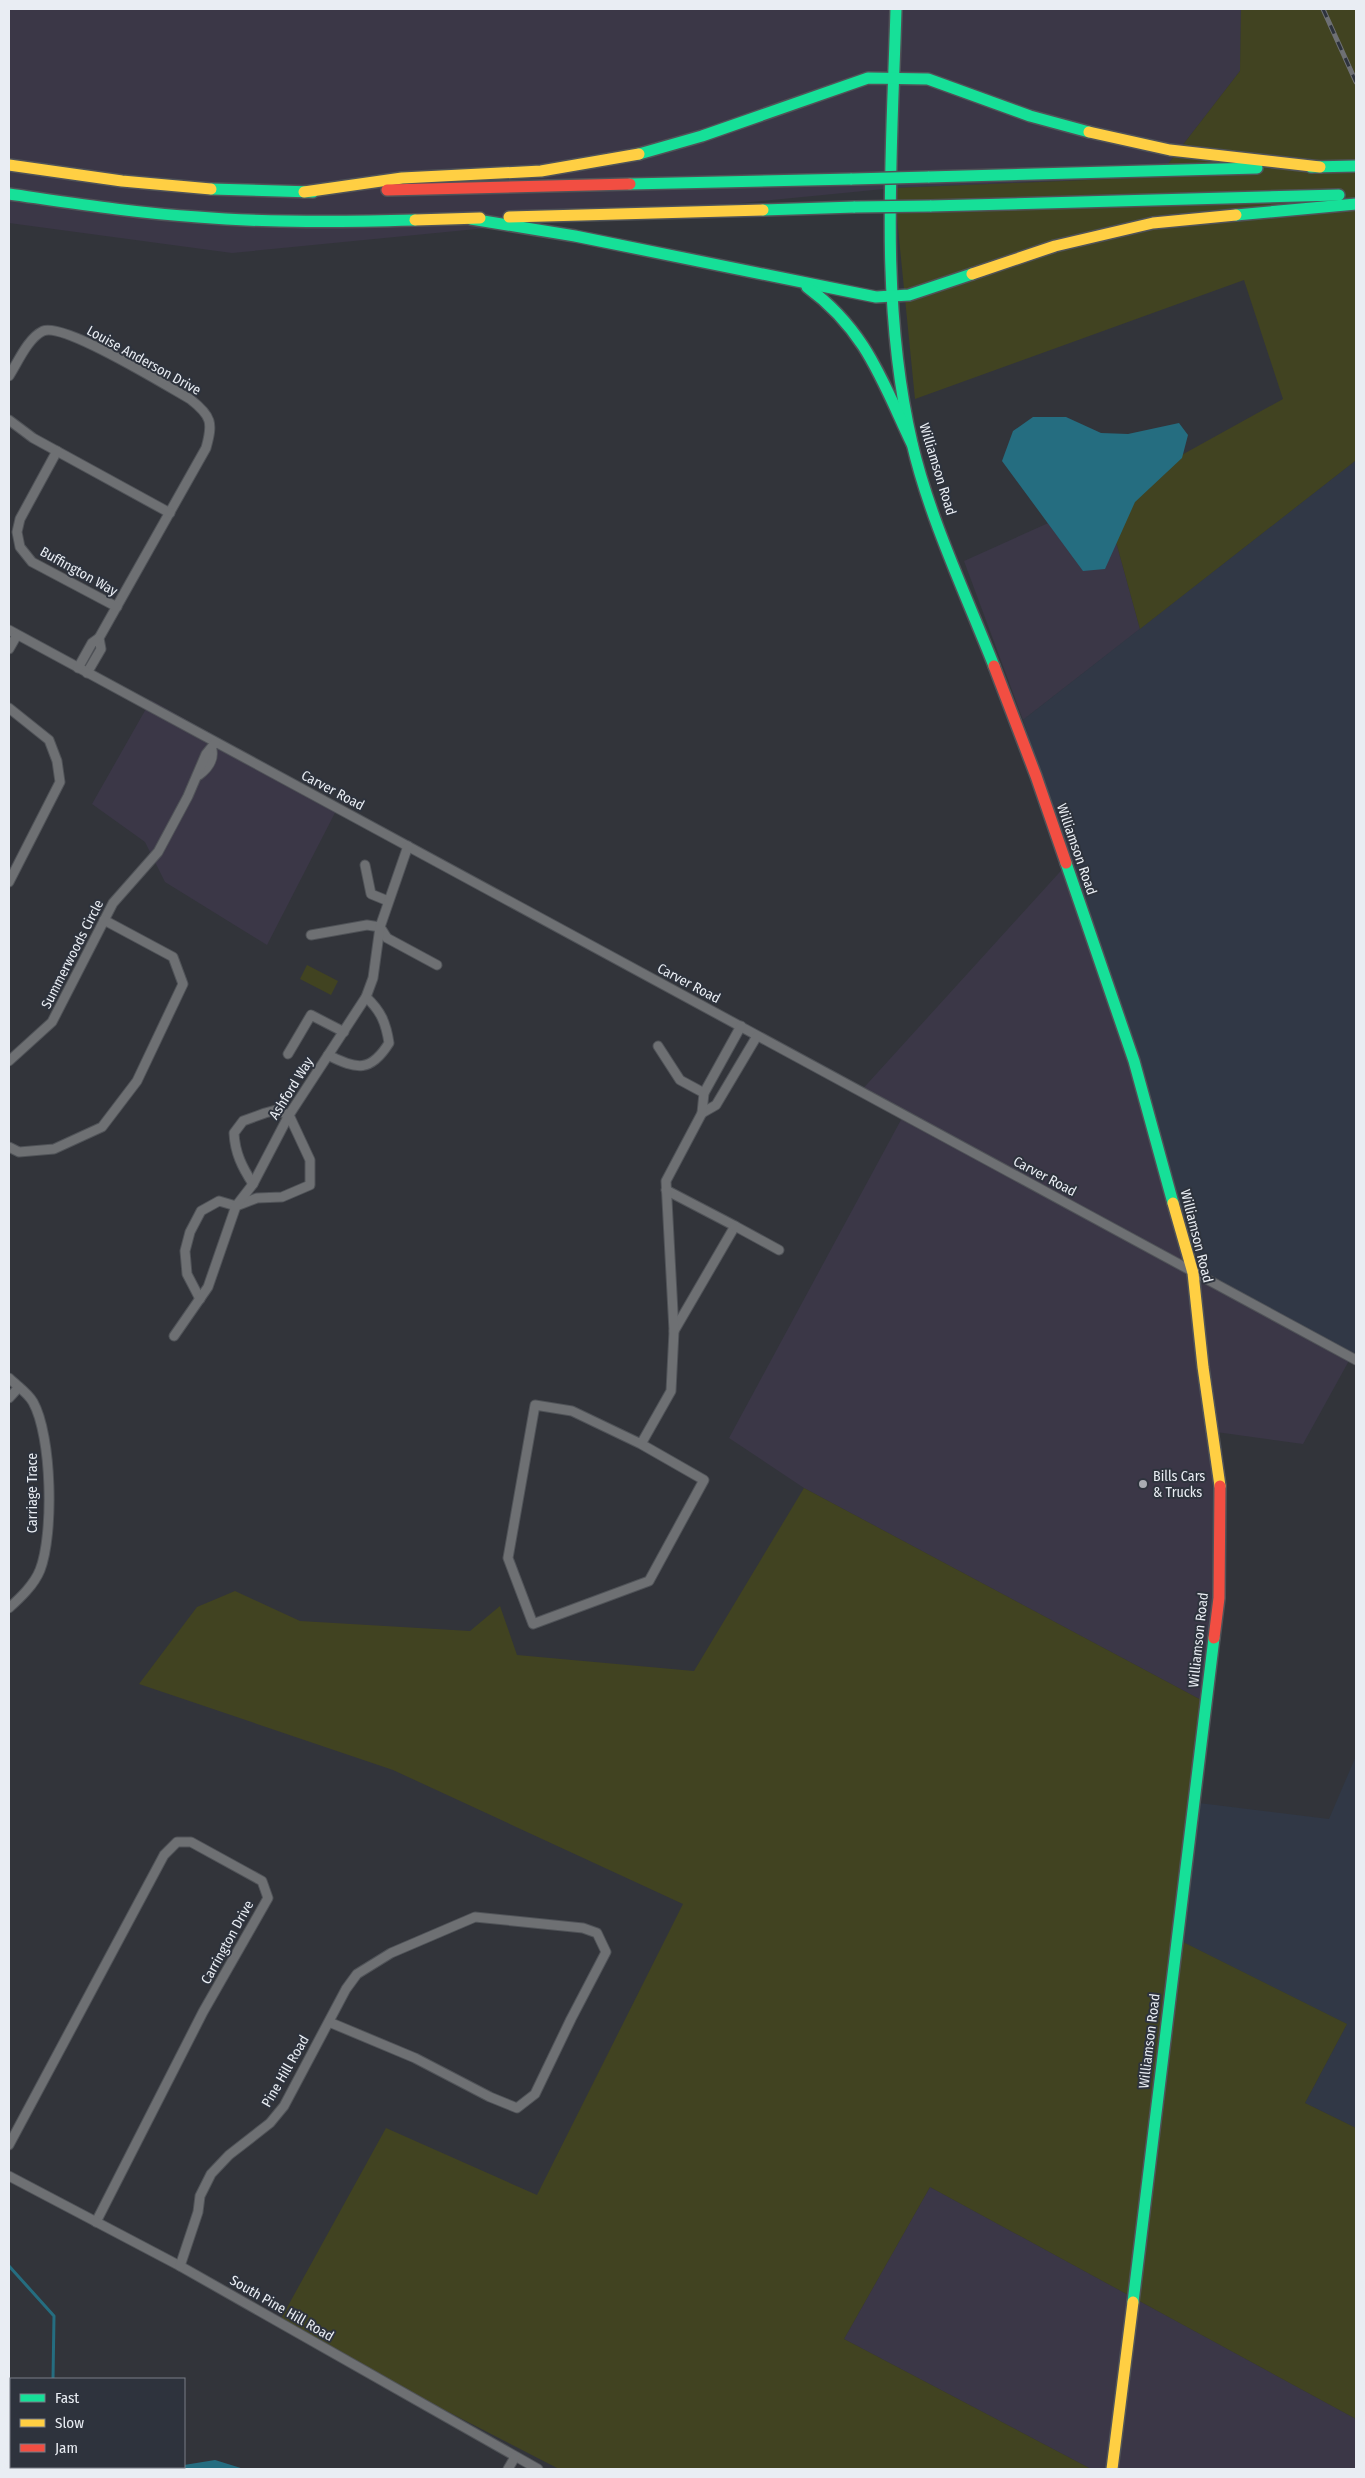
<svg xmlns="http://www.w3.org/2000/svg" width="1365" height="2478" viewBox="0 0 1365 2478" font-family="'Fira Sans Condensed',sans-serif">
<rect width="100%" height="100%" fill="#32343a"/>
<g fill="#3b3747">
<path d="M9,9H1241L1240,71L1158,177L894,188L232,253L9,223Z"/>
<path d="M1104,498L1140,629L1023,720L964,561Z"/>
<path d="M151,700L339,805L267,945L165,882L145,842L92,804Z"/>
<path d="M1068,863L1351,1357L1303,1444L1209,1431L1221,1598L1205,1702L804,1488L729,1438L902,1118L859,1093Z"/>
<path d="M930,2187L1356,2419V2469H1091L844,2339Z"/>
</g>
<g fill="#313846">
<path d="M1355,461L1356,465V1359L1195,1274L1023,720Z"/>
<path d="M1356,1756V2128L1305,2103L1347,2024L1175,1938L1199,1803L1329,1819Z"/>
</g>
<g fill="#414321">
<path d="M1241,9H1356V465L1355,461L1140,629L1104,498L1283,399L1244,280L915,399L894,188L1158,177L1240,71Z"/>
<path d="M307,965L338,981L331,995L300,979Z"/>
<path d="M804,1488L1205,1702L1175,1938L1347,2024L1305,2103L1356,2128V2419L930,2187L844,2339L1091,2469H559L278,2324L386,2128L537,2195L683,1904L393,1770L139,1684L197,1607L235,1591L300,1621L470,1631L500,1606L517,1655L694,1671Z"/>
</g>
<g fill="#256d80">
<path d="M1033,417H1066L1101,433L1128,434L1179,423L1188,435L1182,458L1135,502L1105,569L1083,571L1002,461L1013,431Z"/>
<path d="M215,2460L244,2469H169L184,2467V2465Z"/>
</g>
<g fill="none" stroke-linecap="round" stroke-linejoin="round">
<g stroke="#256d80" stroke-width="3">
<path d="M9,2266L54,2316L53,2379"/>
<path d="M96,2467L98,2469"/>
</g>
<g stroke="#505358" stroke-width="11">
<g id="street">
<path d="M9,376C18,362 28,338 43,331C64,322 167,386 190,399C212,416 213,423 206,448L99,638L101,649L87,673"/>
<path d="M9,420L33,438L170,513"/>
<path d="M57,451L20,519L17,532L20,547L32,562L117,607"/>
<path d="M9,630L1356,1360"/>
<path d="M9,649L17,635"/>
<path d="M78,668L92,643L99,638"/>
<path d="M9,708L49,740L57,761L60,782L9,882"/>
<path d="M199,775C207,769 214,760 212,750"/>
<path d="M365,865L371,894L388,901"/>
<path d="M311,935L367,925L380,927L387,938L437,965"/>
<path d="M658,1046L680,1080L704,1093"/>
<path d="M288,1054L311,1015L344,1032"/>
<path d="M328,1055C357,1070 371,1072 389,1043C386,1023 381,1011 366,997"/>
<path d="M9,1061L52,1022L113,903L158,852L188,796L206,754L215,743"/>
<path d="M702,1113L716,1105L757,1036"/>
<path d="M9,1147L19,1152L54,1149L102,1127L137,1081L183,984L173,957L104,920"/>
<path d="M666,1190L735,1226L674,1331"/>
<path d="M735,1226L779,1250"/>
<path d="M200,1299L187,1274L185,1251L190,1232L201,1211L219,1201L236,1206L257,1198L282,1197L310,1185V1160L289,1115L276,1110L265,1113L243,1121L234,1133C235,1153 242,1167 253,1184"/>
<path d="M174,1336L208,1287L236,1206L253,1184L289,1115L366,997L373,978L380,927L408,846"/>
<path d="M9,1378C16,1385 28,1393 33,1402C52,1436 54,1534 40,1570C34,1585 20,1598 9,1608"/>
<path d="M9,1398L19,1387"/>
<path d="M641,1444L572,1411L535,1405L508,1558L533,1624L649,1581L704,1480L641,1444L671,1391L674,1331L666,1181L702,1113L704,1093L741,1026"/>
<path d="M9,2145L164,1855L177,1842H191L262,1881L268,1898L203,2012L96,2222"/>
<path d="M9,2176L180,2266L538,2469"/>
<path d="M180,2266L198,2212L200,2196L211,2174L229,2155L270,2123L284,2106L346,1989L357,1974L391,1953L475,1917L583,1928L597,1933L606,1952L571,2019L535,2094L517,2108L490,2097L415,2058L329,2022"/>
<path d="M508,2469L515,2457"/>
</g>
</g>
<g stroke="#505358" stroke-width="14">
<g id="fast">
<path d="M896,9C892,152 879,302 912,443C929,517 966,595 994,666"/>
<path d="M639,154L702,136L868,78L928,79L1030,116L1089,132"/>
<path d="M1311,167L1356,166"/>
<path d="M928,177L1257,168"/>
<path d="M630,184L852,179"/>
<path d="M211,189L313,192"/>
<path d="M9,194C72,203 135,213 198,217C270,223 343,222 415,220"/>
<path d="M930,206L1339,195"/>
<path d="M763,210L855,207"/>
<path d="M1236,215L1356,204"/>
<path d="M471,219L575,236L876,297L909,295L972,274"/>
<path d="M807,287C866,330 882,381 912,444"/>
<path d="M1066,863L1134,1061L1173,1203"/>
<path d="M1133,2302L1214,1638"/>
</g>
</g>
<g stroke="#505358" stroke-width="14">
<g id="slow">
<path d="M1089,132L1170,150L1320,167"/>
<path d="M9,165L122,181L211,189"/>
<path d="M304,192L402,178L541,171L639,154"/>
<path d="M509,217L763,210"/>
<path d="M415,220L480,218"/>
<path d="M972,274L1055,246L1153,223L1236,215"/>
<path d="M1173,1203L1193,1273L1203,1367L1220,1486"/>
<path d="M1112,2469L1133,2302"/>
</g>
</g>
<g stroke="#505358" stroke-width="14">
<g id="jam">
<path d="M387,190L630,184"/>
<path d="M994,666L1036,776L1066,863"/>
<path d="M1214,1638L1219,1598L1220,1486"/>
</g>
</g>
<use href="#street" stroke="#6e7073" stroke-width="9"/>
<use href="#fast" stroke="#16e098" stroke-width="11"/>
<use href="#slow" stroke="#ffcf43" stroke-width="11"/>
<use href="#jam" stroke="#f24e42" stroke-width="11"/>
<g stroke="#6e7074" stroke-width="5">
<path id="rail" d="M1323,9L1356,82"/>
</g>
<use href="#rail" stroke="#2e333d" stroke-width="3" stroke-dasharray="9" stroke-linecap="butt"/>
<g stroke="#505358" stroke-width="14" stroke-linecap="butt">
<g id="fast-bridge">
<path d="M852,179L928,177"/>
<path d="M855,207L930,206"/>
</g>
</g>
<use href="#fast-bridge" stroke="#16e098" stroke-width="11"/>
</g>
<circle fill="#a9acb2" stroke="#2e333d" stroke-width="2" cx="1143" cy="1484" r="5"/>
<g text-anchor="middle" stroke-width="4" stroke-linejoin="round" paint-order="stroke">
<g font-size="14" fill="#e9edf3" stroke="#2e333d">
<text transform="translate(144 360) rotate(29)" y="5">Louise Anderson Drive</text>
<text transform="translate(938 469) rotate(73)" y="5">Williamson Road</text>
<text transform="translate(79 571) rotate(29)" y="5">Buffington Way</text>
<text transform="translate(333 790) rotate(28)" y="5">Carver Road</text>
<text transform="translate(1077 849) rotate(71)" y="5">Williamson Road</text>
<text transform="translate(72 954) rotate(-63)" y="5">Summerwoods Circle</text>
<text transform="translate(689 983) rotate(28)" y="5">Carver Road</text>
<text transform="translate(291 1088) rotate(-58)" y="5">Ashford Way</text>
<text transform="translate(1045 1176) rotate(28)" y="5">Carver Road</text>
<text transform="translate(1197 1236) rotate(76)" y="5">Williamson Road</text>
<text transform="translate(32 1493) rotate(-90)" y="5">Carriage Trace</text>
<text transform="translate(1198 1640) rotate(-84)" y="5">Williamson Road</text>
<text transform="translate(227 1942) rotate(-61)" y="5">Carrington Drive</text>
<text transform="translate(1149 2041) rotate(-83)" y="5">Williamson Road</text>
<text transform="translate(285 2071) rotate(-60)" y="5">Pine Hill Road</text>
<text transform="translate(282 2308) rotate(30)" y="5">South Pine Hill Road</text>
</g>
<g font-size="14" fill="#e9edf3" stroke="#2e333d" text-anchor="start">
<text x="1153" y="1481">Bills Cars<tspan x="1153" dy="16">&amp; Trucks</tspan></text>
</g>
</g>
<rect width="1365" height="2478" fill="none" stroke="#e9edf3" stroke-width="20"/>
<rect x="10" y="2378" width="175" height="90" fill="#2e333d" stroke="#797d86"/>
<rect x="20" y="2394" width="25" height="8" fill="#16e098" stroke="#797d86"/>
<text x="55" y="2403" font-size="15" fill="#e9edf3">Fast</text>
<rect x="20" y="2419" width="25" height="8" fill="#ffcf43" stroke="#797d86"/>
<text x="55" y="2428" font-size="15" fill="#e9edf3">Slow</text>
<rect x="20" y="2444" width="25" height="8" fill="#f24e42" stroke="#797d86"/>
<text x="55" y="2453" font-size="15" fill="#e9edf3">Jam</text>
</svg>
